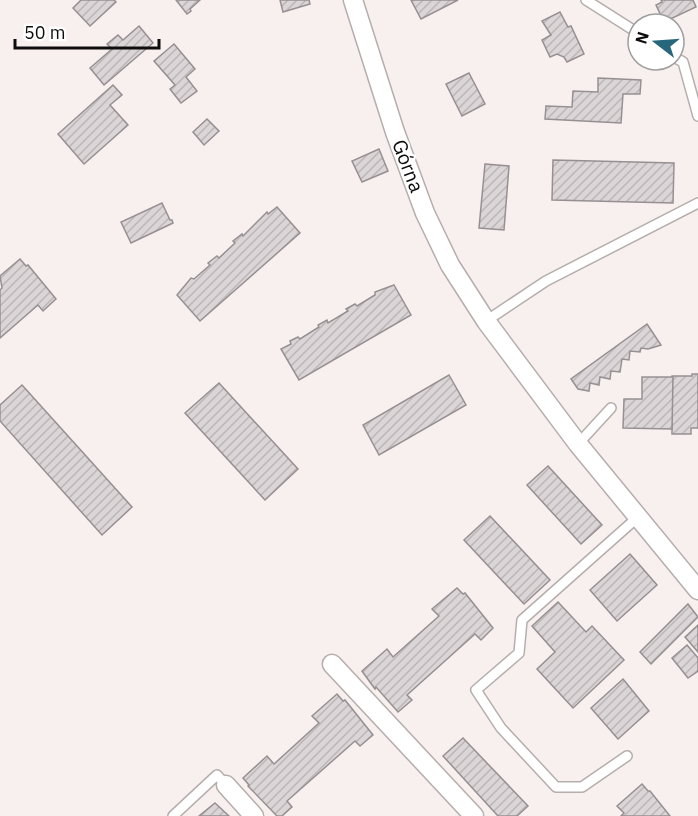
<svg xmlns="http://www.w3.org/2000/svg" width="698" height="816" viewBox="0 0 698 816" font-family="'IBM Plex Sans',sans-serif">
<defs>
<pattern id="building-hatch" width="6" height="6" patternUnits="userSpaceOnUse" patternTransform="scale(1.5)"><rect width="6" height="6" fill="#dcd5d7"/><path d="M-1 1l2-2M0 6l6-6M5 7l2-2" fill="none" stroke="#bcb6b7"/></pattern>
</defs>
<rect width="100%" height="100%" fill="#f8f0ef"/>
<g fill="url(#building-hatch)" stroke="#969092" stroke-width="1.5">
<path d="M81,0H114L116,2L90,26L73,8Z"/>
<path d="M176,0H200L190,9L191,11L187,14Z"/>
<path d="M280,0H309L310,4L283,12Z"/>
<path d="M411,0H458L421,19Z"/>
<path d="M661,0H693L696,7L664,22L656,5L662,2Z"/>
<path d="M560,12L568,27L571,26L584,54L567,62L564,57L557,54L550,57L542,40L551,35L542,21Z"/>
<path d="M139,26L153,43L104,85L90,68L112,49L107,44L118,35L123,40Z"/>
<path d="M174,44L195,69L186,77L197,91L181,103L170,89L175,85L154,61Z"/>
<path d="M469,73L485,104L462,116L446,84Z"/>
<path d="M598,78L641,80L640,94H623L621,123L545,119L546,106L572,107L573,91L598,92Z"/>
<path d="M113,85L122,95L110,105L128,125L84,164L58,134Z"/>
<path d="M207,119L219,131L204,145L193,132Z"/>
<path d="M379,149L388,171L362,182L352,161Z"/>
<path d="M553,160L674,163L673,203L552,200Z"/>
<path d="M485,164L509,166L504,230L479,228Z"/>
<path d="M162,203L170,220H172L173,223L131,243L121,222Z"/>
<path d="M277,207L300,233L200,321L177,295L191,278L194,279L210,265L208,263L217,256L219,258L235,243L233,241L242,234L243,236L267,212L268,214Z"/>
<path d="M20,259L26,266L28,265L56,299L43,311L38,305L0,338V290L2,288L0,276Z"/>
<path d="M394,285L411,315L299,380L281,349L291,344L290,341L298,337L300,339L319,327L318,325L327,320L328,323L348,311L346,309L355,304L357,306L375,295V292Z"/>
<path d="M647,324L661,345L648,349L641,348L640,352L630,351L629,360L622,359L620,372L611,371L610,379L600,377L599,385L590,383L589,391L578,389L571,379Z"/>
<path d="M692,374H698V428H691V434H672V376H692Z"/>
<path d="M449,375L466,405L379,455L363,425Z"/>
<path d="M642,377H673L672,429L623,428L624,399H642Z"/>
<path d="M219,383L298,469L265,500L185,413Z"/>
<path d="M22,385L132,507L102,535L0,421V405Z"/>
<path d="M548,466L602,525L581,544L527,485Z"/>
<path d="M490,516L550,580L524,604L464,540Z"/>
<path d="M630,554L657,585L617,621L590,590Z"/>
<path d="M457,588L463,594L465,593L493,628L481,640L475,634L407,695L412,700L398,712L376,687L375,689L362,671L387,649L393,657L439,616L432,609Z"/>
<path d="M558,602L586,632L592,626L624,660L573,708L537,669L555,652L532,626Z"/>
<path d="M688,604L698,617L651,664L640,652Z"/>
<path d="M698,625V652L685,637Z"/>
<path d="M687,645L698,658V671L688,678L672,658Z"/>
<path d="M623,679L649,711L618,739L591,708Z"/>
<path d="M337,694L343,701L345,700L373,735L360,746L355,741L287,801L292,807L282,816H277L248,786L249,785L243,778L267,756L274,764L319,723L312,716Z"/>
<path d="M463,738L528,806L517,816H498L443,756Z"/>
<path d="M642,784L648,791H650L670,816H621L624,813L617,806Z"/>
<path d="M215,803L229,816H199Z"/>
</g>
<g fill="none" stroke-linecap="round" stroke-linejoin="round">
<g stroke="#b5aeac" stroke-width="12">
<g id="service">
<path d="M586,0L638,33"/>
<path d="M674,57L683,62L698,116"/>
<path d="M486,321L546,281L698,203"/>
<path d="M578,444L611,408"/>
<path d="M627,756L582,787H556L501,728L476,690L519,653L522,620L639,516"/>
<path d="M173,816L217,775L226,785"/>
</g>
</g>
<g stroke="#b5aeac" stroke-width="21">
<g id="minor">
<path d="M353,0L395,132L425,213L450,265L486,321L578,444L698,590"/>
<path d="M332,664L474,816"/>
<path d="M226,785L254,816"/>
</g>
</g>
<use href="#service" stroke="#fff" stroke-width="9"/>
<use href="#minor" stroke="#fff" stroke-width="18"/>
</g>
<g text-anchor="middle" stroke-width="4.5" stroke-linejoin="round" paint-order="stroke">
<g font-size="20" fill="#0e0c0c" stroke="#fff">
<text transform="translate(408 166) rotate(69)" y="7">Górna</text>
</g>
</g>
<g transform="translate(656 42) rotate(287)"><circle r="28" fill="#ffffff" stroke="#9f9e9e" stroke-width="1.5"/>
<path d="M0-4.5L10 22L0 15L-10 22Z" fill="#27677c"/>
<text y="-9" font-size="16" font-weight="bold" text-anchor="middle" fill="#0e0c0c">N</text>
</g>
<path d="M15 39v9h144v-9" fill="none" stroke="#0e0c0c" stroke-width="3"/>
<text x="24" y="39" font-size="18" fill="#0e0c0c" stroke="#ffffff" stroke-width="4.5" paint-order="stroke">50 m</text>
</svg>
